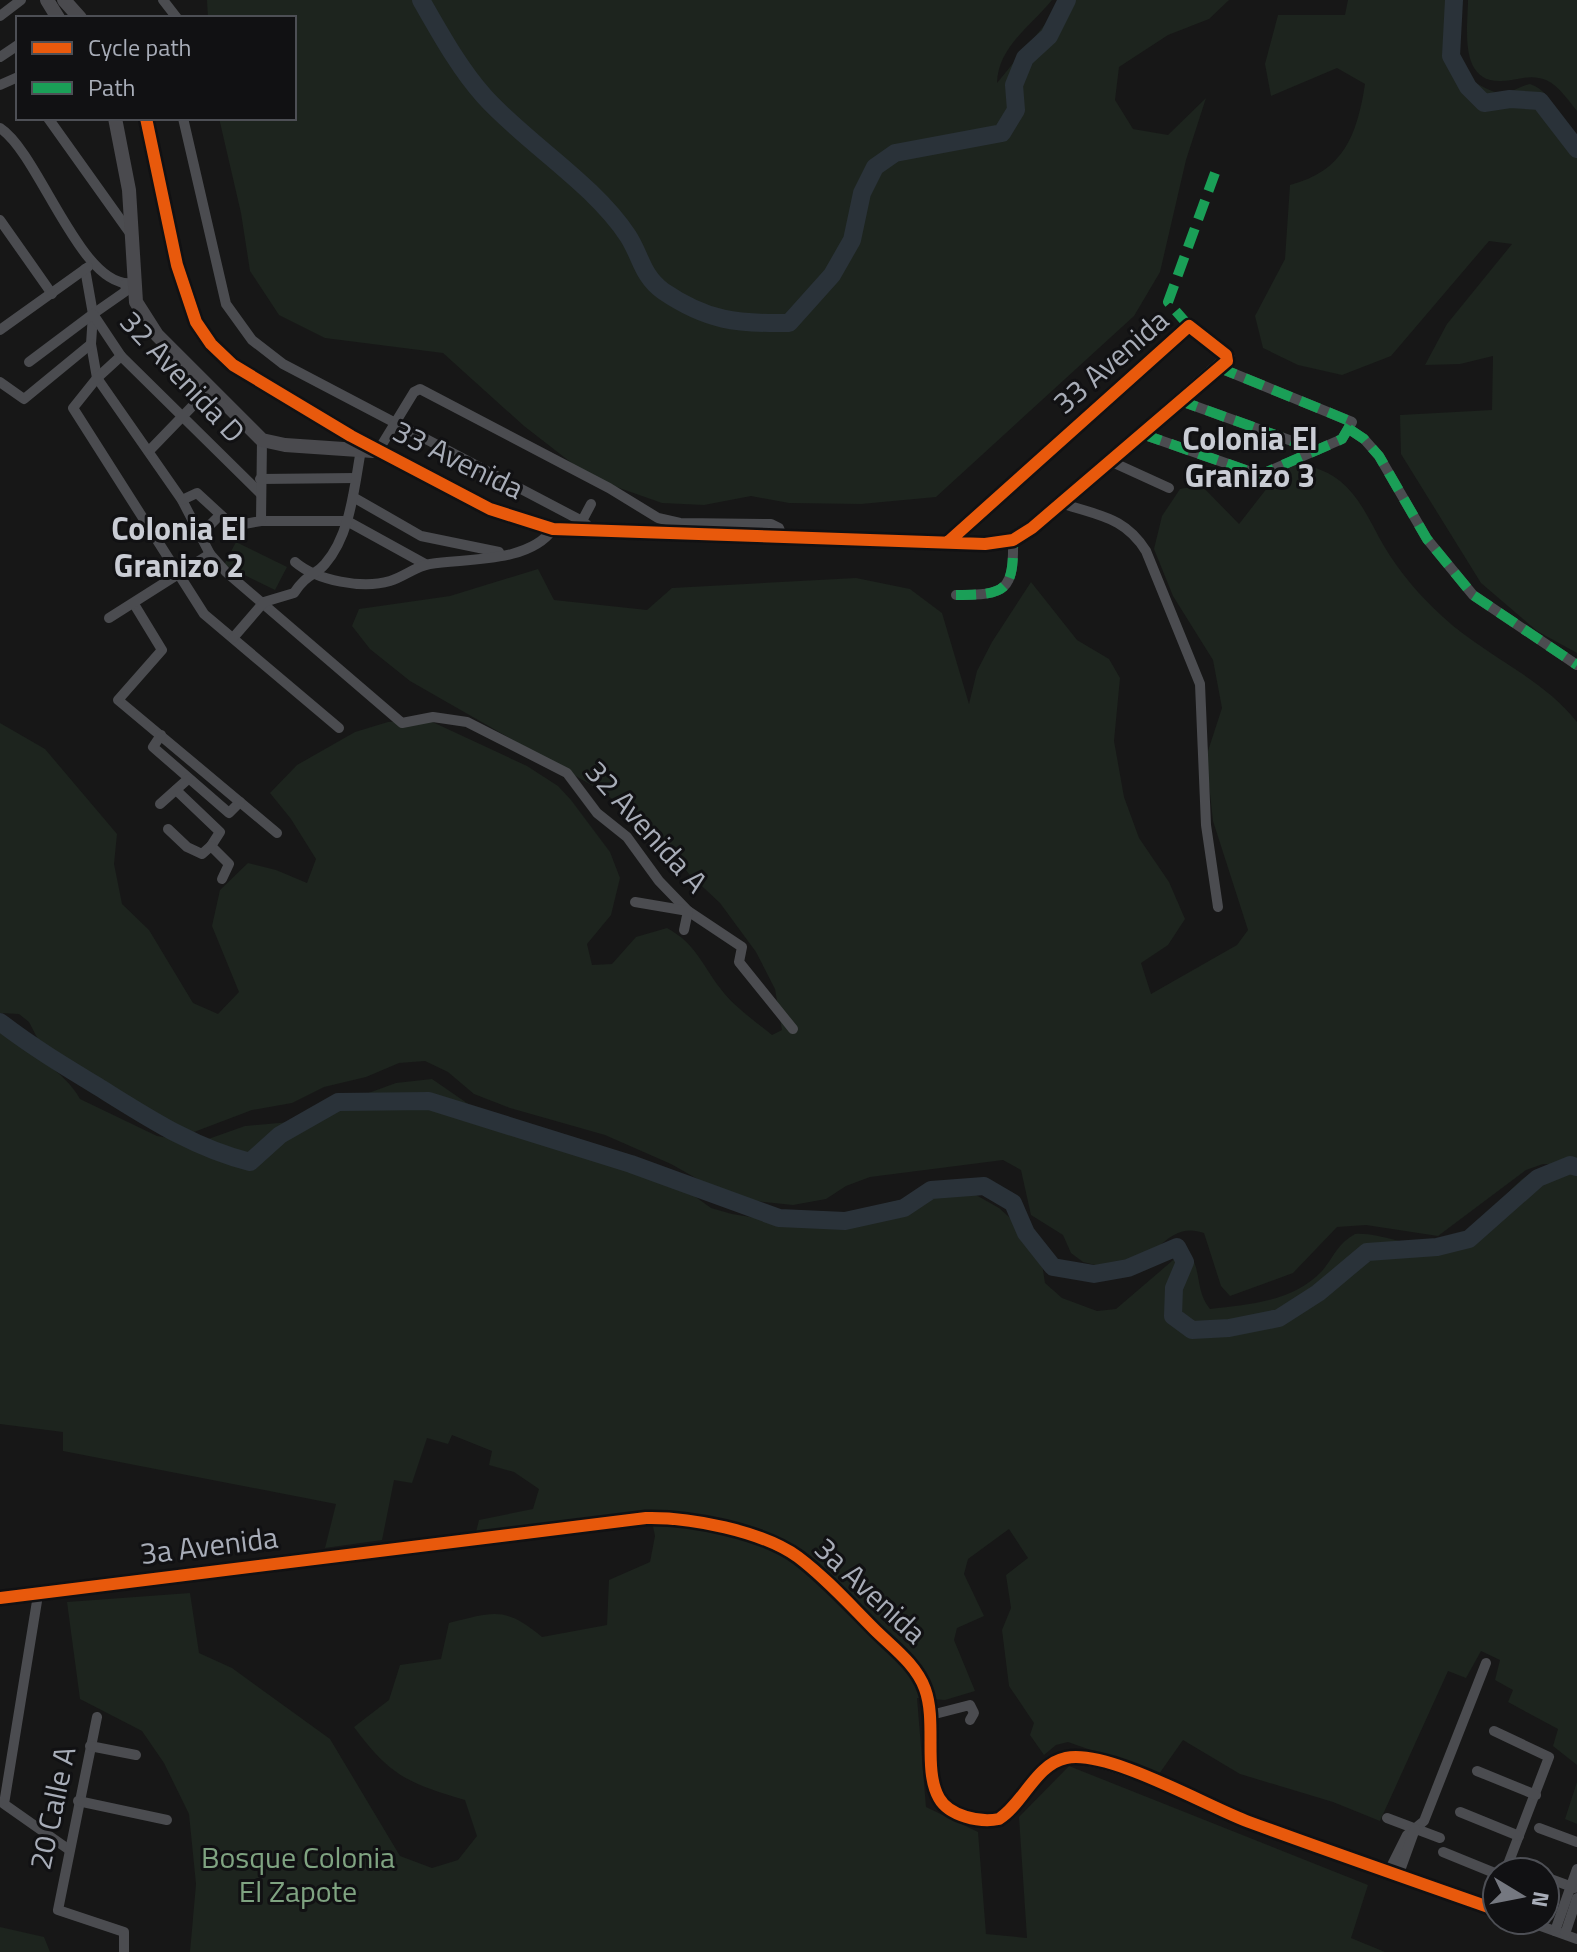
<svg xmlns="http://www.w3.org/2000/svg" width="1577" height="1952" viewBox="0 0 1577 1952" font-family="'Titillium Web',sans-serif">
<rect width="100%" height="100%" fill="#171717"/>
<g fill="#1d241e">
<path d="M207,0H1052C1031,26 998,47 997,83L1065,0H1229L1209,19L1168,35L1119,67L1115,100L1133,129L1168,135L1206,98L1186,160L1160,272L1134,316L936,497L861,504L789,503L751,496L704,505L662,503L591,478L524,426L443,353L325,338L279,315L250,271L241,213L219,118H294V18H208Z"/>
<path d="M1348,0H1451C1446,34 1441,64 1476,83C1485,88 1495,94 1506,93C1514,91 1521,86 1530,84C1557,94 1558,123 1570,147L1577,151V653L1537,631L1481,583L1401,454L1400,415L1492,410L1493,356L1460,364L1425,365L1447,324L1512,244L1489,241L1391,356L1342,375L1298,365L1263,348L1255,316L1285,259L1290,185C1344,171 1357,135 1365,84L1337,68L1271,96L1265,64L1278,15H1345Z"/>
<path d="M1468,0H1577V111C1568,100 1559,86 1546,80C1529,73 1518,81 1502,81C1458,83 1468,27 1468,0Z"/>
<path d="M1289,460C1307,465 1325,469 1340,481C1361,498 1371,524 1384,546C1400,573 1420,596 1443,617C1485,656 1542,677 1577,722V1164H1543L1526,1170L1438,1236L1366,1225L1337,1227L1293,1273L1230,1296L1221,1286L1204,1233C1169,1220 1155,1259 1127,1273L1083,1262L1071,1253L1063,1235L1031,1215L1021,1170L1003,1160L870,1177L846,1186L826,1199L793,1205L745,1200L717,1190L671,1164L605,1135L510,1108L474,1094L448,1072L425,1061L399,1063L366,1077L324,1087L292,1103L252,1110L194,1132L176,1130L159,1125L82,1083L43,1049L29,1022L19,1014L0,1013V723L45,749L117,834L114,864L122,904L149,930L193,1003L218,1014L239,992L212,926L220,890L248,863L276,870L307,883L316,859L291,819L270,793L297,765L355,732L388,722L426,719L527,766L558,786L571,800L610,852L620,878L611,915L587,944L592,965L612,964L636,937L667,928C696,944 701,963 720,988C733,1006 755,1021 772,1035L782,1030L775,989L756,952L720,903L689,874L660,834L600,790L410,681L370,649L352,626L359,609L450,596L538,569L554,600L647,610L672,588L856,578L910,589L942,613L969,704L977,671L992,642L1031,582L1077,640L1109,659L1120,678L1114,741L1124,797L1139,838L1169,882L1185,919L1168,945L1141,963L1151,994L1237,945L1248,930L1213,821L1206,757L1222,708L1213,660L1173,596L1154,549L1162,516L1180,489L1201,485L1239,524Z"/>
<path d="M236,542L287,567L275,590L224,565Z"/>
<path d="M0,1020L19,1026C30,1060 64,1069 80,1099L157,1136L197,1143L245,1126L301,1121L316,1112L396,1083L432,1079L477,1110L543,1140L644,1170L679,1185L711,1208L732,1214L804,1226L836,1223L867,1208L936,1191L976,1195L999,1208L1039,1244L1045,1283L1062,1298L1097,1311L1116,1309L1179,1255L1189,1253C1202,1270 1195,1291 1210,1309C1250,1304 1293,1302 1322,1271C1334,1257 1337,1244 1355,1234C1385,1232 1418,1253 1448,1244C1488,1231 1507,1180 1540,1169C1551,1165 1566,1171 1577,1173V1765L1553,1746L1558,1729L1508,1702L1513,1690L1495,1680L1500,1660L1481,1651L1466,1678L1448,1671L1380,1821L1333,1802L1240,1774L1183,1740L1159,1774L1068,1742L1056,1745L1044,1755L1030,1735L1034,1723L1009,1686L1002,1630L1011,1608L1006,1575L1028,1558L1009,1529L968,1559L964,1574L984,1616L957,1628L954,1640L975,1691L945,1700L917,1698L926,1807L978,1832L986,1934L1027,1938L1019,1817L1069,1766L1368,1885L1351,1938L1385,1952H190L196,1884L189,1814L164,1763L142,1731L80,1699L67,1602L190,1593L199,1653L232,1668L330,1739L400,1856L432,1868L458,1860L477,1836L465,1800C408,1783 390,1776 354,1727L389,1700L400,1665L441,1659L449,1623C494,1612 505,1606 542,1637L607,1625L609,1580L650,1562L655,1536L651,1517L488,1536L476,1532L479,1520L533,1509L539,1489L514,1472L489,1465L492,1451L452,1435L448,1444L427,1438L412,1483L394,1480L382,1540L325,1548L336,1504L63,1451V1432L0,1424Z"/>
<path d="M1577,1782V1824L1565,1819Z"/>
<path d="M0,1927L44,1937L50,1952H0Z"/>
</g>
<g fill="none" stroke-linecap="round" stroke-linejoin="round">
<g stroke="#2a3239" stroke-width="18">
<path d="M421,0C440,33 459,68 484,96C525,142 593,183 628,236C641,256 642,276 663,291C707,321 737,324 789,323L832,275L852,240L862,193L875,167L895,153L1002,133L1016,110L1014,85L1025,58L1049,36L1067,0"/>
<path d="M1454,0L1451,56L1468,87L1484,103L1510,99L1540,101L1577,149"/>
<path d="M0,1022C31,1046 64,1066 97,1086C147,1117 193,1148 250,1162L280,1135L338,1102L429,1101L631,1164L779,1218L845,1221L904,1208L931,1190L984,1186L1013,1203L1026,1233L1053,1267L1094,1274L1128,1268L1177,1247L1185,1262L1174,1288L1173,1316L1192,1330L1229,1328L1279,1318L1318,1293L1367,1252L1437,1247L1469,1239L1538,1178L1570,1165L1577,1167"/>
</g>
<g stroke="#4b4c50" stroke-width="10">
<path d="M163,0L177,18"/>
<path d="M0,16L21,0"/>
<path d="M0,57L18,45"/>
<path d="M0,85L18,77"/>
<path d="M48,118L130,233"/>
<path d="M183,118L226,304L252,340L283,364L582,521"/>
<path d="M0,128C40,154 81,291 133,283"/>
<path d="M0,220L52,294"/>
<path d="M85,269L93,314L91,344L97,378L182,500L210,554L226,572L402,723L433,717L467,722L567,773L597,813L627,837L659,881L688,911L742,947L739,962L793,1029"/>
<path d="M93,314L126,291L125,284"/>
<path d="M0,330L88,267"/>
<path d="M121,356L97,378L73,408L204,614L339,728"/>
<path d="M29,362L93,314L121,356L261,494"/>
<path d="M0,382L24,399L91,344"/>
<path d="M1178,400L1317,450"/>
<path d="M1349,429L1364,439L1379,456L1427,539L1473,595L1577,665"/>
<path d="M1142,434L1260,475L1342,439L1352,422L1220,368"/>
<path d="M149,451L209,389"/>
<path d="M378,451L414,392L420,389L609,488L658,518L680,523L771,524L779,528L783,538"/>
<path d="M1112,462L1169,488"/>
<path d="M260,479L356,478"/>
<path d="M353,497L421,536L499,552"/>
<path d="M182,500L197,493L233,526L261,521H347L425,564"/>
<path d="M1064,504C1099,516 1125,517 1146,551L1200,684L1206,825L1218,907"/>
<path d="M261,521L262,440"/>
<path d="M587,525L582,521L591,504"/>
<path d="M202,533L220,515"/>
<path d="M948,542L1189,326L1228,358"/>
<path d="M295,562C317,581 363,589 390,581C404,577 416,566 430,564C468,558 529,563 553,529"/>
<path d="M956,595C1006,595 1014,591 1013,540"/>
<path d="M134,604L162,650L118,700L277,833"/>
<path d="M109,618L210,554"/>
<path d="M233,638L264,602L294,593C307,573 315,576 325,564C351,534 354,487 361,450"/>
<path d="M161,735L153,747L229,813L240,802"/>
<path d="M176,790L220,832L211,846L229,864L222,879"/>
<path d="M160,804L188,779"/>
<path d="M168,829L187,847L202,854L211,846"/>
<path d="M635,902L688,911L684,930"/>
<path d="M38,1595L4,1804L68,1849"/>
<path d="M1486,1663L1424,1821L1407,1835L1388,1873L1497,1910"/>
<path d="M931,1715L970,1705L974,1713L970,1720"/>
<path d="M97,1717L58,1910L124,1932V1952"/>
<path d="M1494,1731L1549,1757L1505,1872"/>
<path d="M90,1746L136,1755"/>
<path d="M1477,1771L1536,1795"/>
<path d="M78,1801L167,1820"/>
<path d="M1460,1812L1519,1836"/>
<path d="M1387,1818L1440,1838"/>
<path d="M1539,1828L1577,1842"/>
<path d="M1443,1852L1497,1874"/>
<path d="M1517,1868L1530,1872"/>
<path d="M1398,1876L1415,1829"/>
<path d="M1545,1877L1575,1888"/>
<path d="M1492,1908L1497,1894"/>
<path d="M1524,1920L1577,1939"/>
<path d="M1555,1931L1577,1869"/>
<path d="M1565,1934L1577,1898"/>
</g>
<g stroke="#4a4a4e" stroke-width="14">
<path d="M47,0L58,18"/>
<path d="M64,0L80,18"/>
<path d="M115,118L129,190L136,302L157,335L262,440L285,445L373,451"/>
<path d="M146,118L177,265L196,322L211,344L233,365L351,436L490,509L553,529L985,544L1013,540L1032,528L1228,358"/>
<path d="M0,1598L646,1518C690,1517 762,1531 798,1557C826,1578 850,1605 874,1629C892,1647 916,1664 925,1689C937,1722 923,1770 939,1798C949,1816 980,1823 999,1819C1023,1804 1033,1772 1060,1760C1093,1745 1208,1805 1244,1820C1291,1839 1340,1855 1388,1873"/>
</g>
<g stroke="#1a9f57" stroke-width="10" stroke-dasharray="20 10" stroke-linecap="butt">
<path d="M1189,326L1168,302L1215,173"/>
<path d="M1178,400L1317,450"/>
<path d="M1349,429L1364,439L1379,456L1427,539L1473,595L1577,665"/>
<path d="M1142,434L1260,475L1342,439L1352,422L1220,368"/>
<path d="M956,595C1006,595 1014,591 1013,540"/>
</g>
<g stroke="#111113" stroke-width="17">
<g id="cycleway">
<path d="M146,118L177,265L196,322L211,344L233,365L351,436L490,509L553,529L985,544L1013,540L1032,528L1227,361L1226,355L1189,326L948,542"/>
<path d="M0,1598L646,1518C690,1517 762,1531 798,1557C826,1578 850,1605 874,1629C892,1647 916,1664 925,1689C937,1722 923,1770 939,1798C949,1816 980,1823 999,1819C1023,1804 1036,1764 1066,1758C1108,1749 1206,1806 1249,1822C1331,1852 1414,1881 1497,1910"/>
</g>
</g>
<use href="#cycleway" stroke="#e8590c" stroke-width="12"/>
</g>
<g text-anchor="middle" stroke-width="6" stroke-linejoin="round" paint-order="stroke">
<g font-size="30" fill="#a8adb8" stroke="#111113">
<text transform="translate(1111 362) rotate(-41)" y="10">33 Avenida</text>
<text transform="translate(182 377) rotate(47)" y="10">32 Avenida D</text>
<text transform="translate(458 460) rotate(26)" y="10">33 Avenida</text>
<text transform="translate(646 827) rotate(48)" y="10">32 Avenida A</text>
<text transform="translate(209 1546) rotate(-7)" y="10">3a Avenida</text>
<text transform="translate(870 1591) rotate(43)" y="10">3a Avenida</text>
<text transform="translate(53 1808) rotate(-78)" y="10">20 Calle A</text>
</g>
<g font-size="30" fill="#7fa381" stroke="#111113">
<text x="298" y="1868">Bosque Colonia<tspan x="298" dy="34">El Zapote</tspan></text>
</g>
<g font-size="32" font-weight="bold" fill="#c9ccd4" stroke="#111113">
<text x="1250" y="450">Colonia El<tspan x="1250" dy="37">Granizo 3</tspan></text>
<text x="179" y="540">Colonia El<tspan x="179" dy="37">Granizo 2</tspan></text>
</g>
</g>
<rect x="16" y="16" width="280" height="104" fill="#111113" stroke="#4d4f55" stroke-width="2"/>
<rect x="32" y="42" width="40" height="12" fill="#e8590c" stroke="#4d4f55" stroke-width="2"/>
<text x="88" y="56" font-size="24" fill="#a8adb8">Cycle path</text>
<rect x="32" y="82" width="40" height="12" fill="#1a9f57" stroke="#4d4f55" stroke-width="2"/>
<text x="88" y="96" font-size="24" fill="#a8adb8">Path</text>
<g transform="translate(1521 1896) rotate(100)"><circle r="38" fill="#111113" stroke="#4d4f55" stroke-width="2"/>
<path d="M0-6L14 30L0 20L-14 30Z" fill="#757880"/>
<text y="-12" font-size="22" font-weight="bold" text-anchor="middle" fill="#a8adb8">N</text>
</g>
</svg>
